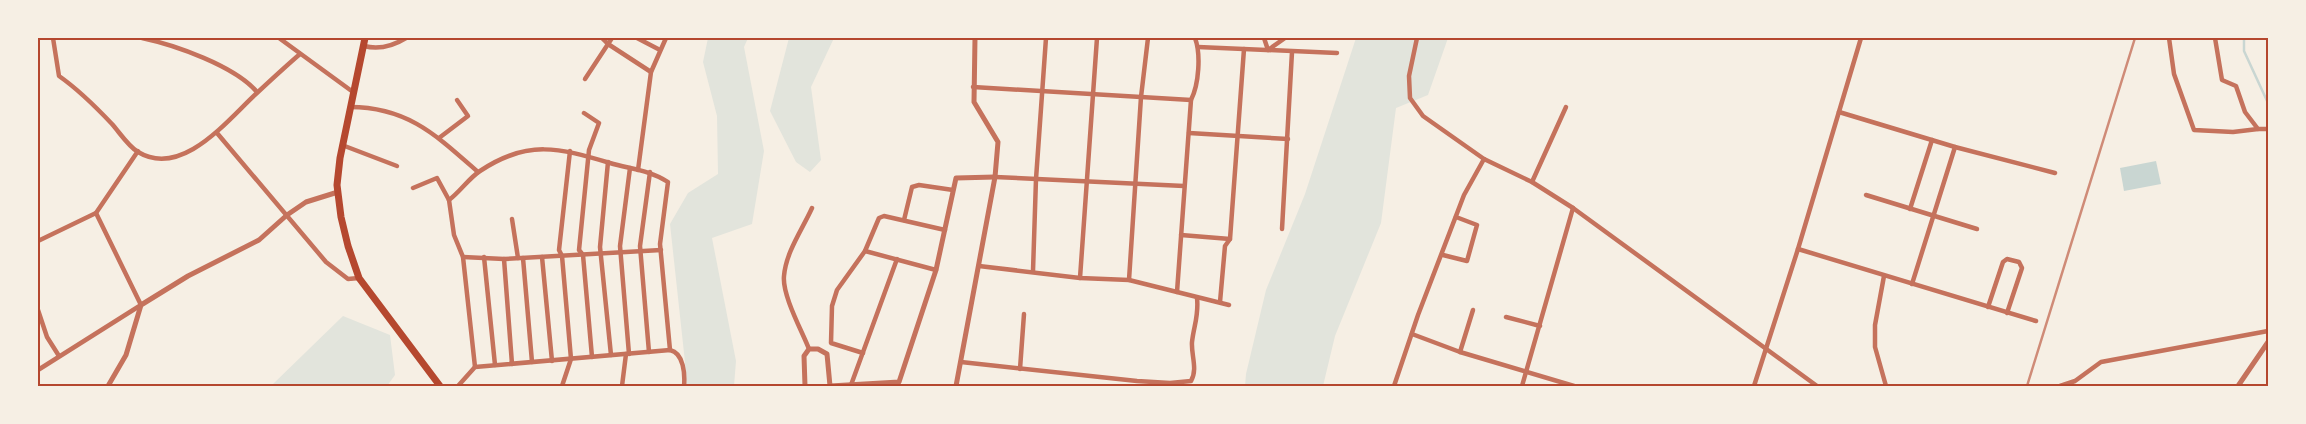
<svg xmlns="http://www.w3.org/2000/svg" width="2306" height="424" viewBox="0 0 2306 424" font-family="Barlow,sans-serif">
<rect width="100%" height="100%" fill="#f6efe4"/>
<g fill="#e2e4dc">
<path d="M708,38H748L744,47L764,151L752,224L712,238L736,361L734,386H684L685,362L670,224L688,193L718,174L717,116L703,62Z"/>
<path d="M789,38H834L811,87L821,160L810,172L796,162L770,111Z"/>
<path d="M1356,38H1448L1428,95L1396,108L1381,223L1335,336L1323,386H1245L1246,374L1266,290L1305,194Z"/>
<path d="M343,316L390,335L395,375L387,386H271Z"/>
</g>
<path fill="#c9d6d2" d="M2156,161L2161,184L2124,191L2120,168Z"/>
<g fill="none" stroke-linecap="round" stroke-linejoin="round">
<path stroke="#c9d6d2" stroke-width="2.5" d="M2244,38V51L2268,103"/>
<g stroke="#c5725c" stroke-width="4.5">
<path d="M53,38L59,76C79,90 95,106 112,124C120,133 128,146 138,152C183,179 229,118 258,92C272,79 286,66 300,54"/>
<path d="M142,38C175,45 235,66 257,92"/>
<path d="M279,38L353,92"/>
<path d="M602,38L608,44L651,72"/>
<path d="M637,38L660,50"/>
<path d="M1264,38L1268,50L1285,38"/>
<path d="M1417,38L1409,76L1410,98L1423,116L1484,159L1532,182L1573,208L1817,386"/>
<path d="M2169,38L2174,74L2194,130L2233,132L2258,129"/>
<path d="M2215,38L2222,80L2236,86L2245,112L2258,129H2268"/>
<path d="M364,46C379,50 393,46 406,38"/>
<path d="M1198,47L1337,53"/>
<path d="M585,79L612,38"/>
<path d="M973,87L1191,100"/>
<path d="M350,107C408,107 437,136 478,172"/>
<path d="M1839,112L1955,147L2055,173"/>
<path d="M584,113L599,123L589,150L579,250L583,255L592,357"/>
<path d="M217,133L326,262L348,279L359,278"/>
<path d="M1189,133L1288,139"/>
<path d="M439,138L468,116L457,100"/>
<path d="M342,145L397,166"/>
<path d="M608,162L600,247L611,355"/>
<path d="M638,170L651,72L666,38"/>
<path d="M995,177L1184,186"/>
<path d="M1532,182L1566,107"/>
<path d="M413,188L437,178L449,200L454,235L463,257L475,367"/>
<path d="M1866,195L1977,229"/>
<path d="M449,200C460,192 469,178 480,171C528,139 559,148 610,163C630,169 650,170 668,182L660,244L670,350"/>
<path d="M1910,209L1932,140"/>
<path d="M512,219L518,258"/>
<path d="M904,220L912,187L919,185L953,190"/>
<path d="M1282,229L1292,52"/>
<path d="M1181,235L1230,239"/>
<path d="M38,241L96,213L138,151"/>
<path d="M1798,249L2036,321"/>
<path d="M865,251L936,270"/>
<path d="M1443,255L1467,261L1477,225L1456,217"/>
<path d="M463,257L504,259L661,250"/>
<path d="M484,257L495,365"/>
<path d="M542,257L552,361"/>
<path d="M523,258L532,362"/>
<path d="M504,259L512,364"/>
<path d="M979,266L1080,278L1129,280L1229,305"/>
<path d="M1033,271L1036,179L1046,38"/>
<path d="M1884,276L1875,325V347L1886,386"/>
<path d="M1080,278L1097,38"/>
<path d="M1129,280L1141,97L1148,38"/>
<path d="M1912,284L1955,147"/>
<path d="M1177,292L1191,100C1199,84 1201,54 1195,38"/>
<path d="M1220,302L1225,246L1230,239L1244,49"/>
<path d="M1988,307L2003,262L2007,259L2019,262L2022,268L2007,313"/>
<path d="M38,310L47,337L59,356"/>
<path d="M1506,317L1540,326"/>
<path d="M1412,334L1460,352L1574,386"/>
<path d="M809,349C802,331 782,295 784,276C786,252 802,230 812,208"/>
<path d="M649,352L640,246L650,172"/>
<path d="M1460,352L1473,310"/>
<path d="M863,353L831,343L832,306L837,290L865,251L879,218L884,216L945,230"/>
<path d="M629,354L620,246L630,168"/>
<path d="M961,362L1137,381L1170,383L1191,381C1198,369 1191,355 1192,342C1194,325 1199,315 1197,298"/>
<path d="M1020,369L1024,314"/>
<path d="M38,370L141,305L96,213"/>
<path d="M851,385L897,259"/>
<path d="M458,386L475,367L670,350C684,353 685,375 684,386"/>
<path d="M562,386L571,359L562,256L559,250L570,151"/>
<path d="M622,386L626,354"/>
<path d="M1394,386L1418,315L1464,195L1484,159"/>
<path d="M1522,386L1573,208"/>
<path d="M1754,386L1798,249L1861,38"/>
<path d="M2060,386L2075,381L2101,362L2268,331"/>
</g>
<g stroke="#c5725c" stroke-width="5">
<path d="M108,386L126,355L141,305L188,276L259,240L287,215L306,202L338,192"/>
<path d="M805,386L804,356L809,349H818L827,354L830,386L899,382L936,270L956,178L995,177"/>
<path d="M956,386L995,177L998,142L974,102L975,38"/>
<path d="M2238,386L2268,342"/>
</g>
<path stroke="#b5482f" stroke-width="7" d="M365,38L340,158L337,185L341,217L348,246L359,278L440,386"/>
<path stroke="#cf8b77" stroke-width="2.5" d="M2027,386L2135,38"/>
</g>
<rect width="2306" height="424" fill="none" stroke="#f6efe4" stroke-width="78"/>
<rect x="39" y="39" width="2228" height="346" fill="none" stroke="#b5482f" stroke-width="2"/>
</svg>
